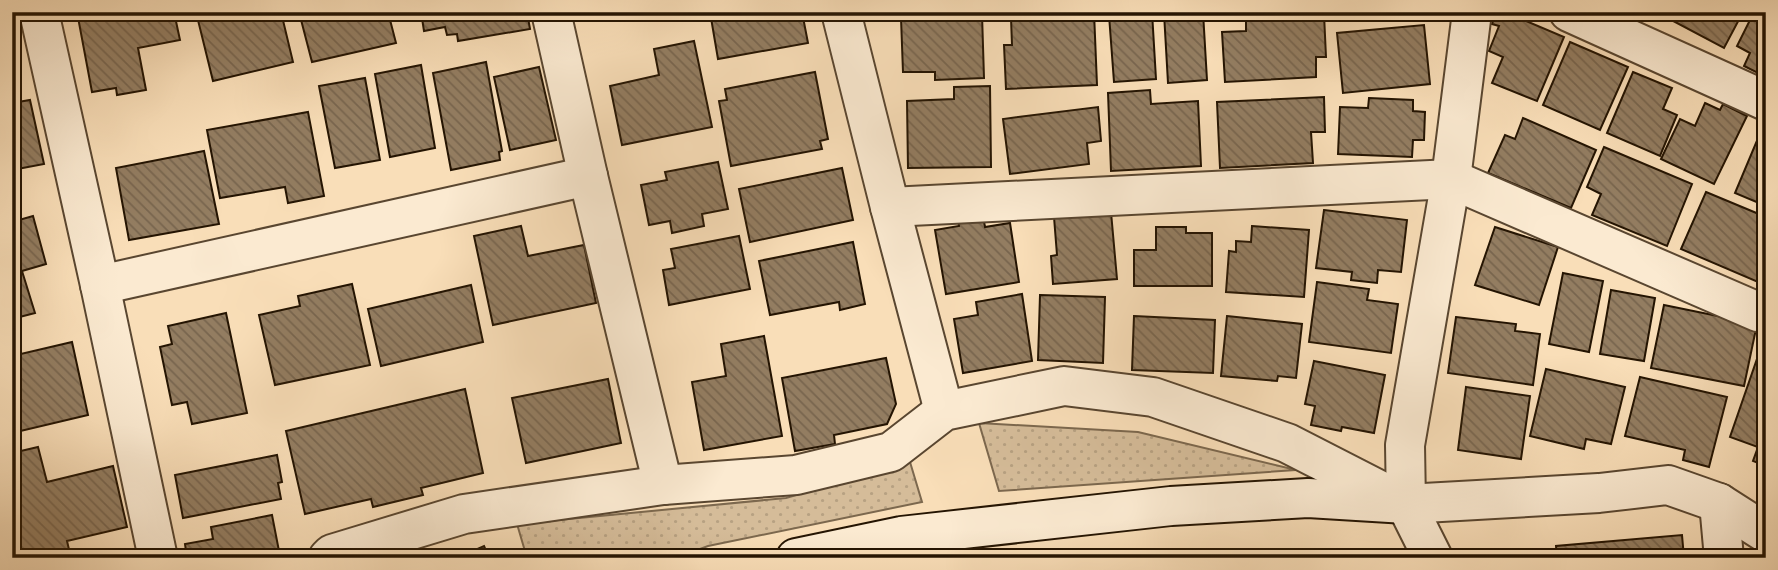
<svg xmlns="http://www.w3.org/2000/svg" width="1778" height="570" viewBox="0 0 1778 570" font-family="'IM FELL English',serif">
<defs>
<pattern id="garden-dots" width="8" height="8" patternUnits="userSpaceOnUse" patternTransform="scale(1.75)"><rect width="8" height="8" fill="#d5bc99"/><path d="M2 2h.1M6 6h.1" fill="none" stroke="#b7a182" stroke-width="1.8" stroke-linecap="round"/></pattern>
<pattern id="building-back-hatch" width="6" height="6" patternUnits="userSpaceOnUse" patternTransform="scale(1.75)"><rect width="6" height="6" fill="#937d61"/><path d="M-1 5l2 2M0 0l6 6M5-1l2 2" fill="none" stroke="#78654e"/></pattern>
</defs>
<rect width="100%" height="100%" fill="#f9deb8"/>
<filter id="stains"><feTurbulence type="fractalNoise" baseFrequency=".00286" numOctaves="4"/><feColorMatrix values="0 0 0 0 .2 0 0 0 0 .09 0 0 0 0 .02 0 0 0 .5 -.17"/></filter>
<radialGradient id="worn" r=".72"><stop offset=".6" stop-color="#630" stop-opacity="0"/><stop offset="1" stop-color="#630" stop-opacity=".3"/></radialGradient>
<g fill="url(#garden-dots)" stroke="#7c684e" stroke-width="2">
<path d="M979,423L1138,432L1296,470L999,491Z"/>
<path d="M910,462L922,502L708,546L676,558H527L517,524L786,498Z"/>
</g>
<g fill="url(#building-back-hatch)" stroke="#241402" stroke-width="2">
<path d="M77,12H174L180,40L138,48L146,90L117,95L116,88L92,92Z"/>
<path d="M196,12H281L293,62L213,81Z"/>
<path d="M299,12H388L396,43L312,62Z"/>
<path d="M421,12H527L530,29L458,41L457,34L447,35L445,27L424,31Z"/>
<path d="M710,12H802L808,43L718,59Z"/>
<path d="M1042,12H1094L1097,85L1006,89L1004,45H1012L1011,18L1042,17Z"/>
<path d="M1152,12L1156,79L1114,82L1109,15Z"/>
<path d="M1203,12L1207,80L1168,83L1164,13Z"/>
<path d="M1496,12H1505L1564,37L1537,101L1492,83L1503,57L1489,51L1499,26L1492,24Z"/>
<path d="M1661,12H1743L1724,48L1660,14Z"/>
<path d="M1754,12H1766V77L1744,66L1750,53L1737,46Z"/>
<path d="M982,14L984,78L935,80V72H903L901,18Z"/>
<path d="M1324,14L1326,57H1316V77L1225,82L1222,32L1246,31V16Z"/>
<path d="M1424,25L1430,84L1343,93L1337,33Z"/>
<path d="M694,41L712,127L622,145L610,86L659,75L654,49Z"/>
<path d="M1570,42L1628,67L1600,130L1543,105Z"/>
<path d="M486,62L502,151L499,152L500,160L451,170L433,73Z"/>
<path d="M421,65L435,148L390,157L375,74Z"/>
<path d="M539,67L556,140L510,150L494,77Z"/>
<path d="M815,72L828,139L820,141L822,149L731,166L719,101L727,100L725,89Z"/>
<path d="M1633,72L1672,88L1663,109L1677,115L1660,156L1607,133Z"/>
<path d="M365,78L380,160L335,168L319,86Z"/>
<path d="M990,86L991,167L908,168L907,101L954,99V87Z"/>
<path d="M1150,90L1151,104L1198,101L1201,166L1111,171L1108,93Z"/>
<path d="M1324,97L1325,132H1311L1313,163L1220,168L1217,102Z"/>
<path d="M1369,98L1413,100V111L1425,112L1424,140H1413L1412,157L1338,154L1340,107L1368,108Z"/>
<path d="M30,100L44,164L12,170V103Z"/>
<path d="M1705,103L1720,110L1723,104L1747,116L1714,184L1661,159L1680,119L1695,126Z"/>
<path d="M1098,107L1101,141L1087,143L1089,164L1010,174L1003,119Z"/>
<path d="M308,112L324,196L288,203L285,187L220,198L207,130Z"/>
<path d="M1523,118L1596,150L1571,208L1488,173L1505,135L1515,139Z"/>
<path d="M1761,131L1766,133V206L1735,193Z"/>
<path d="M1604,147L1692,184L1667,246L1592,215L1601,194L1587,187Z"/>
<path d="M204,151L219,224L129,240L116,168Z"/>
<path d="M718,162L728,209L702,214L704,226L672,233L670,221L649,225L641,185L667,180L665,172Z"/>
<path d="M842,168L853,220L750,242L739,189Z"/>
<path d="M1706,192L1766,217V264L1758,282L1681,249Z"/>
<path d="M1324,210L1407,220L1401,272L1378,270L1377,283L1351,280L1352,272L1316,268Z"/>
<path d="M1111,212L1117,279L1053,284L1051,256L1057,255L1054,217Z"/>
<path d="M33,216L46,264L22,271L35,313L12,319V222Z"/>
<path d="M983,216L985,227L1010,223L1019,282L946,294L935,230L959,226L958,220Z"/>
<path d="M521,226L528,256L584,245L596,303L493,325L474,236Z"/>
<path d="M1252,226L1309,230L1304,297L1226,292L1229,251L1236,252V241L1251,242Z"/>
<path d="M1156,227H1186V233H1212V286H1134V250H1156Z"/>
<path d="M1495,227L1558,247L1539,305L1475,285Z"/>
<path d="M739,236L750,289L669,305L663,270L675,268L671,249Z"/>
<path d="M853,242L865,304L840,310L839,302L770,315L759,261Z"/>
<path d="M1563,273L1603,281L1589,352L1549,344Z"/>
<path d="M1317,282L1369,289L1367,300L1398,304L1391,353L1309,342Z"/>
<path d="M352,284L370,365L275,385L259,315L300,306L298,296Z"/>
<path d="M471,285L483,342L381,366L368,309Z"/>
<path d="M1611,290L1655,298L1644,361L1600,354Z"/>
<path d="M1022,294L1032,361L963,373L954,319L978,315L976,302Z"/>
<path d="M1040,295L1105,297L1103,363L1038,360Z"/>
<path d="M1664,305L1757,324L1744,386L1651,368Z"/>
<path d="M226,313L247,413L192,424L187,402L172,405L160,347L172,344L168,326Z"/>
<path d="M1134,316L1215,320L1213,373L1132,370Z"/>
<path d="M1227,316L1302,324L1296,378L1278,376L1277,381L1221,376Z"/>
<path d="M1456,317L1516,324L1515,331L1540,334L1533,385L1448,373Z"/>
<path d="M764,336L782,436L704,450L692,382L726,376L721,344Z"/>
<path d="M72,342L88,415L12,433V356Z"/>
<path d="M1758,356L1766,358V466L1753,461L1758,447L1730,437Z"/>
<path d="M886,358L896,404L887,424L834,435L835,444L795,451L782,378Z"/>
<path d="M1314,361L1385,375L1374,433L1342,427L1341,431L1311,425L1315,406L1305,404Z"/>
<path d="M1546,369L1625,387L1611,444L1586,439L1584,449L1530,436Z"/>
<path d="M1640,377L1727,397L1709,467L1683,460L1685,450L1625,436Z"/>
<path d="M608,379L621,443L526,463L512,398Z"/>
<path d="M1466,387L1530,396L1521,459L1458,450Z"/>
<path d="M465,389L483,473L421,488L423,495L373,507L371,499L305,514L286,431Z"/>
<path d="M38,447L47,482L113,466L127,527L67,541L71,558H19L12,530V453Z"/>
<path d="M277,455L282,482L278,483L281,499L183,518L175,475Z"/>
<path d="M272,515L279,551L250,558H187L185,544L213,539L211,527Z"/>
<path d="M1682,535L1684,558H1557L1556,546Z"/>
<path d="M484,546L489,558H457Z"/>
<path d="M1548,549L1549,558H1487V557Z"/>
</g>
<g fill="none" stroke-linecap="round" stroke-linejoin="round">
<g stroke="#594630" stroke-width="42">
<g id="street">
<path d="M39,12L100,285L158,558"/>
<path d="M551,12L588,176L663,485"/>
<path d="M841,12L890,207L944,411"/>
<path d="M1569,12L1766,101"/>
<path d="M890,207L1451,179L1758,312"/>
<path d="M100,285L588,176"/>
<path d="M1719,503L1724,558"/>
<path d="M328,558L332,554L464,514L663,485L796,475L891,452L944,411L1064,386L1153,397L1287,443L1406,504L1599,493L1668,485L1719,503L1766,533"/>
<path d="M1433,558L1406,504L1405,445L1451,179L1472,12"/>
</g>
</g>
<g stroke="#241402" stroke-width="42">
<path id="secondary" d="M796,558L901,536L1171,506L1308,498L1406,504"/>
</g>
<use href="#street" stroke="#fbead1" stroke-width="38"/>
<use href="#secondary" stroke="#fbead1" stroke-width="38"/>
</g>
<rect width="1778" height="570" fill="none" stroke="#f9deb8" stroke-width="42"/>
<rect x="14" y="14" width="1750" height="542" fill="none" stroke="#241402" stroke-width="3.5"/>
<rect x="21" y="21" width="1736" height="528" fill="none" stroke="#241402" stroke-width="2"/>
<rect width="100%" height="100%" filter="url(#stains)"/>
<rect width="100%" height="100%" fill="url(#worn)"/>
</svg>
